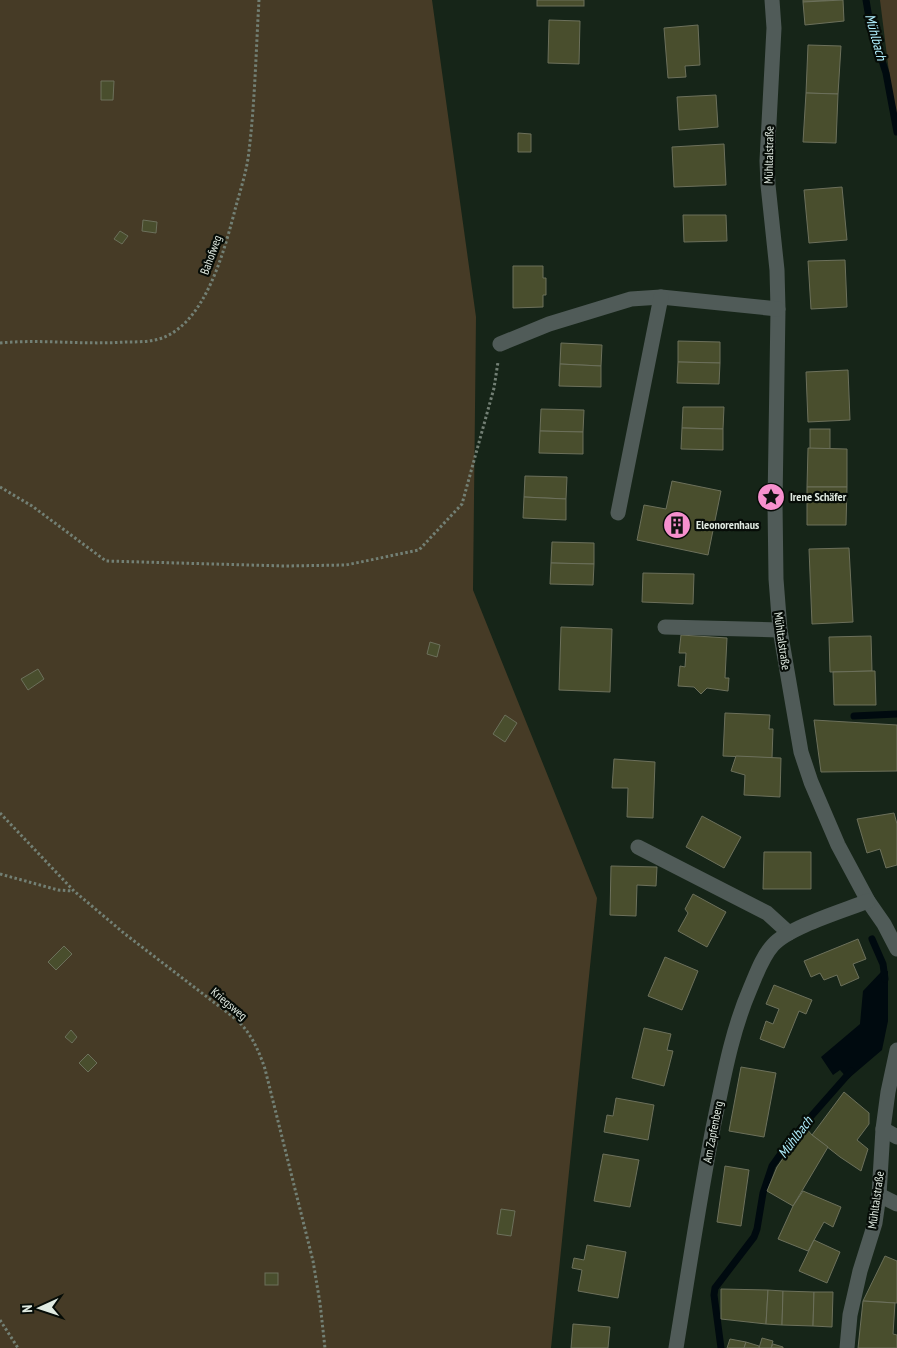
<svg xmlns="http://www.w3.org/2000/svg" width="897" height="1348" viewBox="0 0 897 1348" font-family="'PT Sans Narrow',sans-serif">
<rect width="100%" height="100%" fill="#162518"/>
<g fill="#463b26">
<path d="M0,0H432L476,317L473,590L597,898L551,1348H0Z"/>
<path d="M880,0H897V136Z"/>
</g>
<path fill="#000a0f" d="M888,971V1021L882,1050L848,1079L840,1070L833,1075L821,1057L860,1024L863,991L881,972Z"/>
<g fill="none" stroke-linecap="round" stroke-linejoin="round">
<g stroke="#000a0f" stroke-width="7">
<path d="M866,0L870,24L886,73L897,132"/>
<path d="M854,716L897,714"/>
<path d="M872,939L883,964L885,979"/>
<path d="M721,1348L714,1295L715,1288L754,1237L757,1229L763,1193L772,1166L792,1138L851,1071"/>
</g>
</g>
<g fill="#494e2d" stroke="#6c705b">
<rect x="537" y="0" width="47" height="6"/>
<path d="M803,0H833L803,2Z"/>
<path d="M843,0L844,21L805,25L803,2Z"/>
<path d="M549,20L580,21L579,64L548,63Z"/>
<path d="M698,25L700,65L685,66L686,77L668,78L664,28Z"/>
<path d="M808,45L841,46L838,94L806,93Z"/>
<path d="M101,81H114L113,100H101Z"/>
<path d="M806,93L838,94L836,143L803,142Z"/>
<path d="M716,95L718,127L679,130L677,97Z"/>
<path d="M518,133L531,134V152H518Z"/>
<path d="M724,144L726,185L674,187L672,147Z"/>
<path d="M842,187L847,240L809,243L804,190Z"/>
<path d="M683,215H726L727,241L684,242Z"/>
<path d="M143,220L157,222L156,233L142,231Z"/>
<path d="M120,231L128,236L122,244L114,239Z"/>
<path d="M845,260L847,307L811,309L808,261Z"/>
<path d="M513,266H543V278H546V295H543V307L513,308Z"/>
<path d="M678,341L720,342V363L678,362Z"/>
<path d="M561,343L602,345L601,366L560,364Z"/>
<path d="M678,362L720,363L719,384L677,383Z"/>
<path d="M560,364L601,366V387L559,386Z"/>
<path d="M848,370L850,420L808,422L806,372Z"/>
<path d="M683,407H724L723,429L682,428Z"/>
<path d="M541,409L584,410L583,432L540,431Z"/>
<path d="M682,428L723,429V450L681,449Z"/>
<rect x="810" y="429" width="20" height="20"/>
<path d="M540,431L583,432V454L539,453Z"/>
<path d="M808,448L847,449V487H807Z"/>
<path d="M525,476L567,477L566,499L524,497Z"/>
<path d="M672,481L721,491L708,555L637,540L644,505L666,509Z"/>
<path d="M807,487H847L846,525H807Z"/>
<path d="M524,497L566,499V520L523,518Z"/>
<path d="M552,542L594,543V564L551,563Z"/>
<path d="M849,548L853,622L812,624L809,549Z"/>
<path d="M551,563L594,564L593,585L550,584Z"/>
<path d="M643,573L694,574L693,604L642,602Z"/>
<path d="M561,627L612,629L610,692L559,690Z"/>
<path d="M681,635L727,638L725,678H729L728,691L707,688L701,694L694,687L678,686L680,666L685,667L686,653H679Z"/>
<path d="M871,636L872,671L830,672L829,637Z"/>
<path d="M430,642L440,645L437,657L427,654Z"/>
<path d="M38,669L44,679L28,690L21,679Z"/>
<path d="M872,671H875L876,705H834L833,672Z"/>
<path d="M725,713L770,715L769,729H773L772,758L723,756Z"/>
<path d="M505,715L517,723L505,742L493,734Z"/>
<path d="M814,720L897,725V771L821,772Z"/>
<path d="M736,756L781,758L780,797L744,795L745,775L731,771Z"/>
<path d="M614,759L655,762L653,818L627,817L628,788H612Z"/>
<path d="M894,813L897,824V865L886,868L880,849L867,853L857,819Z"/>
<path d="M702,816L741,837L724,868L686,847Z"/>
<path d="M764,852H811V889H763Z"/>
<path d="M611,866L657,867L656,886L637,885L636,916L610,915Z"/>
<path d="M693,894L726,912L707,947L678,931L688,913L685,909Z"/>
<path d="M858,939L866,959L853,964L859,978L841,986L837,975L824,980L820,973L811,977L804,961Z"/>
<path d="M64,946L72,954L56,970L48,962Z"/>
<path d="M665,957L698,971L682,1010L648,996Z"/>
<path d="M774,985L812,1000L806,1014L799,1011L784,1048L760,1039L766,1021L773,1024L779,1009L766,1004Z"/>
<path d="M644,1028L671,1034L667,1050L673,1051L664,1086L632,1078Z"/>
<path d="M71,1030L77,1037L72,1043L65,1037Z"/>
<path d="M88,1054L97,1063L88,1072L79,1063Z"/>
<path d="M741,1067L776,1073L764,1137L729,1131Z"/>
<path d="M844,1092L869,1113V1124L857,1140L868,1149L861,1171L840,1157L812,1135Z"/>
<path d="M616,1098L654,1105L648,1140L604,1132L607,1115L613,1116Z"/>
<path d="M805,1127L812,1135L828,1147L793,1206L767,1191L777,1167Z"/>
<path d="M603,1154L639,1160L630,1207L594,1201Z"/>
<path d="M725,1166L749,1170L741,1226L717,1222Z"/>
<path d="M803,1191L841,1207L833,1227L824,1222L808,1251L778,1239L793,1206Z"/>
<path d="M501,1209L515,1211L511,1236L497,1234Z"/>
<path d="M814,1240L840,1252L827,1283L799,1271Z"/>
<path d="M587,1245L626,1252L618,1298L578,1291L582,1270L572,1268L574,1258L584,1260Z"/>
<path d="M885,1256L897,1261V1303L863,1301Z"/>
<rect x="265" y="1273" width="13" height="12"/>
<path d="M721,1289L768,1290L766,1324L721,1319Z"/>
<path d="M768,1290L783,1291L782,1325L766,1324Z"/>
<path d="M783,1291L814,1292L813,1326L782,1325Z"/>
<path d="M814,1292H833L832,1327L813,1326Z"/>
<path d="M863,1301L895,1303L893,1334L897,1335V1348H858Z"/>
<path d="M573,1324L610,1327L608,1348H571Z"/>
<path d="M762,1338L773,1341L771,1348H759Z"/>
<path d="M730,1339L746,1342L744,1348H727Z"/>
<path d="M746,1342L759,1346V1348H744Z"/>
<path d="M773,1344L783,1347V1348H771Z"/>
</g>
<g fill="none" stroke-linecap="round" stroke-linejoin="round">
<g stroke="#738075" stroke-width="3" stroke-dasharray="2.5 2.5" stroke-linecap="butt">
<path d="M0,343C41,339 83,345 125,342C136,342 148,342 159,339C206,325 225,248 236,206C241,188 247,170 249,151C255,101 256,50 259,0"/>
<path d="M0,487L32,506L106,561L285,566L346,565L419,550L462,504L494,388L498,362"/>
<path d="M0,813L74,891L125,934L237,1020C251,1033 259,1051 265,1069L313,1261L320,1303L325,1348"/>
<path d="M0,874L58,890L73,891"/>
<path d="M0,1320L18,1348"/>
</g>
<g stroke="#505b58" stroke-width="15">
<path d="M772,0L774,28L767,161L768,185L777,270L778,309L775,503L776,579L780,630L801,752L811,782L838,845L868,901L884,924L897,949"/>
<path d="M500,344L549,324L631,299L661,297L778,309"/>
<path d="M618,513L661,297"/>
<path d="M665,627L780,630"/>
<path d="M638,847L767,913L789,933"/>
<path d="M883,1129L897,1137"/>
<path d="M879,1195L897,1204"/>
<path d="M676,1348C688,1275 699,1201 713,1128C723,1081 731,1033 750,989C756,975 762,957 773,945C789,927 843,911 868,901"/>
<path d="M847,1348L850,1315L860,1271L875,1223L879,1195L883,1129L888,1092L897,1050"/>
</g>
</g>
<defs>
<g id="sight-disc" transform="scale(1.4375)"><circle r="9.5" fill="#f790ce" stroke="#060c07"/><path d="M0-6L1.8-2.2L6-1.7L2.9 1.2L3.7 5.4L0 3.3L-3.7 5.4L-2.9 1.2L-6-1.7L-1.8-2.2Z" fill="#111"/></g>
<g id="building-disc" transform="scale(1.4375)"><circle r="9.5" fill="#f790ce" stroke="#060c07"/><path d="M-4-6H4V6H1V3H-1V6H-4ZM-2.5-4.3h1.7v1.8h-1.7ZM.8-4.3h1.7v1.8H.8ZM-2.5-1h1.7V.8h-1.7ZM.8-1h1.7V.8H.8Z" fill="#111"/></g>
</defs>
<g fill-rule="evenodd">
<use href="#sight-disc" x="771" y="497"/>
<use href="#building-disc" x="677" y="525"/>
</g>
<g text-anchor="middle" stroke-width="4.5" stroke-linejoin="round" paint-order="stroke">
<g font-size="12" fill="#e0eae1" stroke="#060c07">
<text transform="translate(769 155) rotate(-89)" y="4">Mühltalstraße</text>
<text transform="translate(211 255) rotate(-70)" y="4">Bahofweg</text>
<text transform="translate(782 641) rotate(82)" y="4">Mühltalstraße</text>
<text transform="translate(229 1004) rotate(40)" y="4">Kriegsweg</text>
<text transform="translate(713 1132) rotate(-79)" y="4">Am Zapfenberg</text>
<text transform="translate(876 1200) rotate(-82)" y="4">Mühltalstraße</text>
</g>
<g font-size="12" font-weight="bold" fill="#e0eae1" stroke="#060c07" text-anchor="start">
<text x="790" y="501">Irene Schäfer</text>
<text x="696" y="529">Eleonorenhaus</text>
</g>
<g font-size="14" font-style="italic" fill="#b0eefd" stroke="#060c07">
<text transform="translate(876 37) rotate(75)" y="5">Mühlbach</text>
<text transform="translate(795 1137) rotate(-53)" y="5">Mühlbach</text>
</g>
</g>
<g transform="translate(40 1308) rotate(267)" stroke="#060c07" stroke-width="4" paint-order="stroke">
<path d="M0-4L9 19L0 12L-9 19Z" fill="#e0eae1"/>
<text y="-8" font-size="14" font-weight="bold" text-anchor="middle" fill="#e0eae1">N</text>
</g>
</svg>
